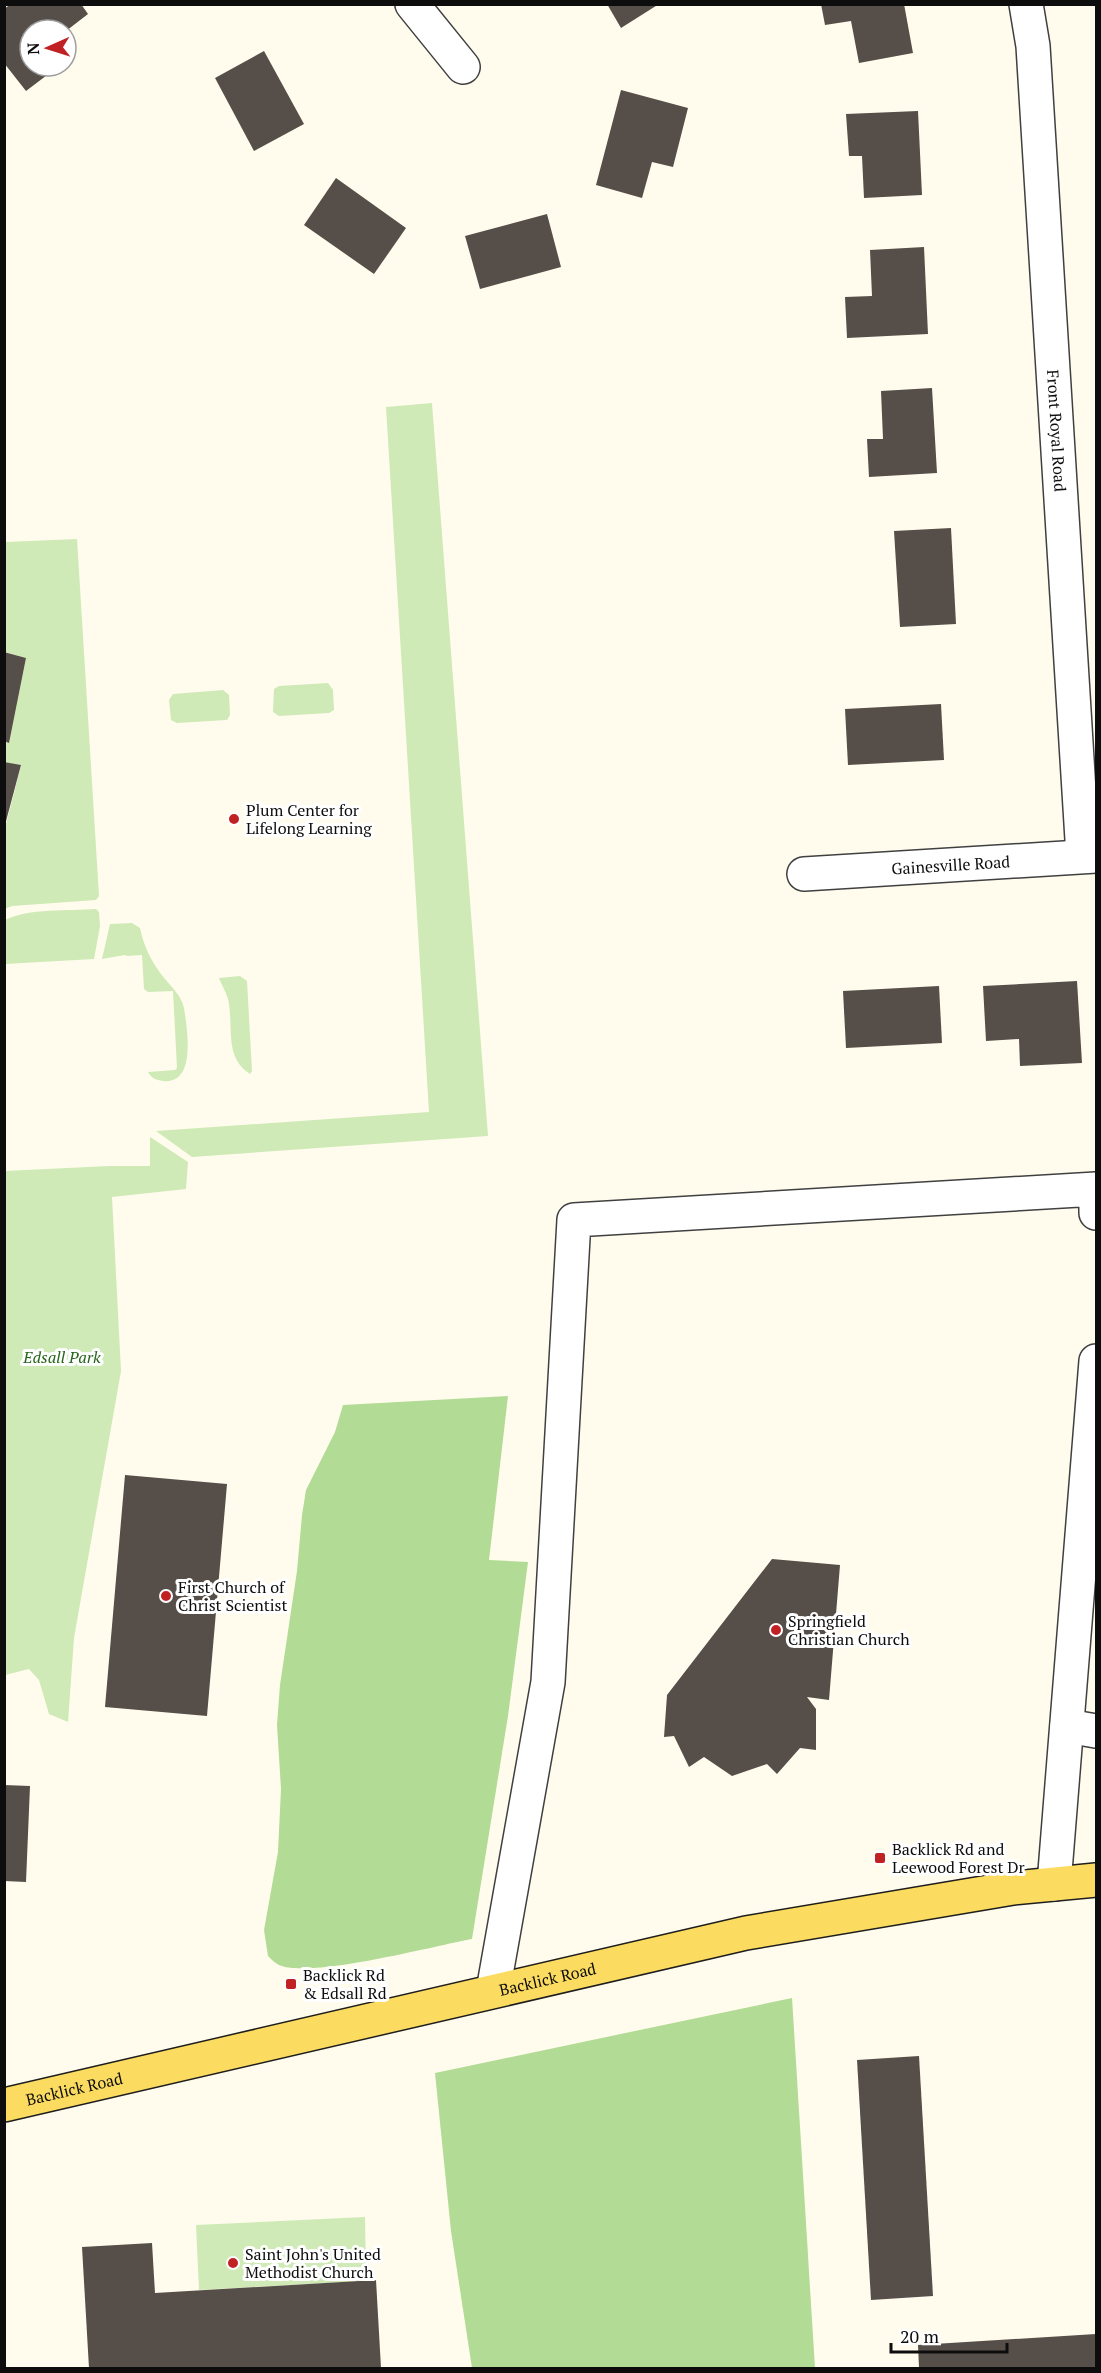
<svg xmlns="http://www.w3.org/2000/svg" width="1101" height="2373" viewBox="0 0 1101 2373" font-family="'PT Serif',serif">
<rect width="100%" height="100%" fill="#fffced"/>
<g fill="#cfeab6">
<path d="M432,403L488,1136L192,1157L156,1131L429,1112L386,407Z"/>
<path d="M77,539L99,896L96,900L12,906L5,909V828L21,766L5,762V741L9,742L26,658L5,652L4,550L6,542Z"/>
<path d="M328,683L333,690L334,710L329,713L279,716L273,712L274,689L279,686Z"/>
<path d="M223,690L229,695L230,715L227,720L177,723L171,720L169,700L173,694Z"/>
<path d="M96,909L99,912L100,926L94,959L5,964V920C28,908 69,911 96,909Z"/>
<path d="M132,923L140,928C143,944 151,961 161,974C169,985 181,994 184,1008C187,1028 197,1085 163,1081C156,1080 151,1078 148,1072L175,1070L177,1068L173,991L148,992L144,989L142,955L127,956L125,955L102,959L110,924Z"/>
<path d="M240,976L247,981L252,1071L250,1074C225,1058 233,1030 229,1004C228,995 222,986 219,978Z"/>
<path d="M150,1137L188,1162L186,1189L112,1197L121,1371L74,1638L68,1722L49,1714L39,1680L29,1669L5,1675V1171L109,1166H150Z"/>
<path d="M365,2217L366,2281L199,2290L196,2225Z"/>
</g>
<g fill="#b2db95">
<path d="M508,1396L489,1560L528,1562L508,1716L472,1939C434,1946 309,1979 279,1965C275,1963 271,1959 268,1956L264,1930L278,1852L281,1789L277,1725L280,1685L297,1571L302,1515L306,1490L335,1432L343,1405Z"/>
<path d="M792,1998L815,2368H472L451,2231L435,2073Z"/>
</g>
<g fill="#564e49">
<path d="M11,4H81L88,14L66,31L30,30V66H59L26,91L4,63V9Z"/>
<path d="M607,4H659L621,28Z"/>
<path d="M821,4H904L913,53L859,63L851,21L825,25Z"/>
<path d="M264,51L304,124L254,151L215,78Z"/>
<path d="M621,90L688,108L673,167L652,162L642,198L596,185Z"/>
<path d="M918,111L922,195L864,198L862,156H849L846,114Z"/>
<path d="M336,178L406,228L374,274L304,225Z"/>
<path d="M547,214L561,267L480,289L465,236Z"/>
<path d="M924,247L928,334L847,338L845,297L872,296L870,250Z"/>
<path d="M932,388L937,473L869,477L867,439H883L881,391Z"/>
<path d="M951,528L956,624L900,627L894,531Z"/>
<path d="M4,652L26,658L9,743L4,741Z"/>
<path d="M941,704L944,760L848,765L845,709Z"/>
<path d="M4,762L21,765L5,825H4Z"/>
<path d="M1077,981L1082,1063L1020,1066L1019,1039L986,1041L983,986Z"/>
<path d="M939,986L942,1043L846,1048L843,991Z"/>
<path d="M125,1475L227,1484L207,1716L105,1707Z"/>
<path d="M772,1559L840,1565L829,1700L807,1697L816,1709V1750L800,1748L777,1774L767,1764L732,1776L704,1757L689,1767L674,1736L664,1737L667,1695Z"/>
<path d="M4,1785L30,1786L26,1882L4,1881Z"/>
<path d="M919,2056L933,2296L871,2300L857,2060Z"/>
<path d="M152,2243L155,2293L376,2280L381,2368H89L82,2247Z"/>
<path d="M1096,2334V2368H919L918,2345Z"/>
</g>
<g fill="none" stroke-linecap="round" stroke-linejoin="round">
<g stroke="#404040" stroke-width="36">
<g id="minor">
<path d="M412,4L463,67"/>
<path id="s1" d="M1026,4L1033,46L1083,856"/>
<path id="s2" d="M804,874L1096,856"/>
<path d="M1067,1726L1096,1731"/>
<path d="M1054,1884L1096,1361"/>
<path d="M493,1991L548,1682L574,1220L1096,1189V1213"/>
</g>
</g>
<g stroke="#1e1e1e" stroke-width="36">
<g id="major">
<path id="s3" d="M4,2105L746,1933L1013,1888L1096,1880"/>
</g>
</g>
<use href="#minor" stroke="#fff" stroke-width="33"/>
<use href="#major" stroke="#fbdc61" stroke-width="33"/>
</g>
<g fill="#c02223" stroke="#fff" stroke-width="2">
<circle cx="234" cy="819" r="6"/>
<circle cx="166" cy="1596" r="6"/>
<circle cx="776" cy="1630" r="6"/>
<rect x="874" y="1852" width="12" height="12" rx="3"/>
<rect x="285" y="1978" width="12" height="12" rx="3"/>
<circle cx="233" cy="2263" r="6"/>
</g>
<g text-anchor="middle" stroke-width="6" stroke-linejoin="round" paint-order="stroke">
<g font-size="16" fill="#0d0d0d" stroke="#fff">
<text dy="6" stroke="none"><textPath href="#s1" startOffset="428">Front Royal Road</textPath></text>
<text dy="6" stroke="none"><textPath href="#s2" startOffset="147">Gainesville Road</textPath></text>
<text dy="6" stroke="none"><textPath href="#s3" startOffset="558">Backlick Road</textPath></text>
<text dy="6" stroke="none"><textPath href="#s3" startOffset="72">Backlick Road</textPath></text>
</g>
<g font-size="16" fill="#0d0d0d" stroke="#fff" text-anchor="start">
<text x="246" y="816">Plum Center for<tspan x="246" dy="18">Lifelong Learning</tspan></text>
<text x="178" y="1593">First Church of<tspan x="178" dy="18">Christ Scientist</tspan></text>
<text x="788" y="1627">Springfield<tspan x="788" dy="18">Christian Church</tspan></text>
<text x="892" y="1855">Backlick Rd and<tspan x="892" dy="18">Leewood Forest Dr</tspan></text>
<text x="303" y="1981">Backlick Rd<tspan x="303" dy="18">&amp; Edsall Rd</tspan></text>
<text x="245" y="2260">Saint John's United<tspan x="245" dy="18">Methodist Church</tspan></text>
</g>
<g font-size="16" font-style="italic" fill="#28661c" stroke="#fff">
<text x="62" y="1363">Edsall Park</text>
</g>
</g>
<rect width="1101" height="2373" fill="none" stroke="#0d0d0d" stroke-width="12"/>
<g transform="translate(48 48) rotate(267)"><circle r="28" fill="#ffffff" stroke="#9e9e9e" stroke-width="1.5"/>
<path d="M0-4.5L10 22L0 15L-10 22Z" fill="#c02223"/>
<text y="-9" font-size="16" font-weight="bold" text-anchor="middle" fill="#0d0d0d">N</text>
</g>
<path d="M891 2343v9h116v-9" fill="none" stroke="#0d0d0d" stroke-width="3"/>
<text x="900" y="2343" font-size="18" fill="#0d0d0d" stroke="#ffffff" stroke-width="4.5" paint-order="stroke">20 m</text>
</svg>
